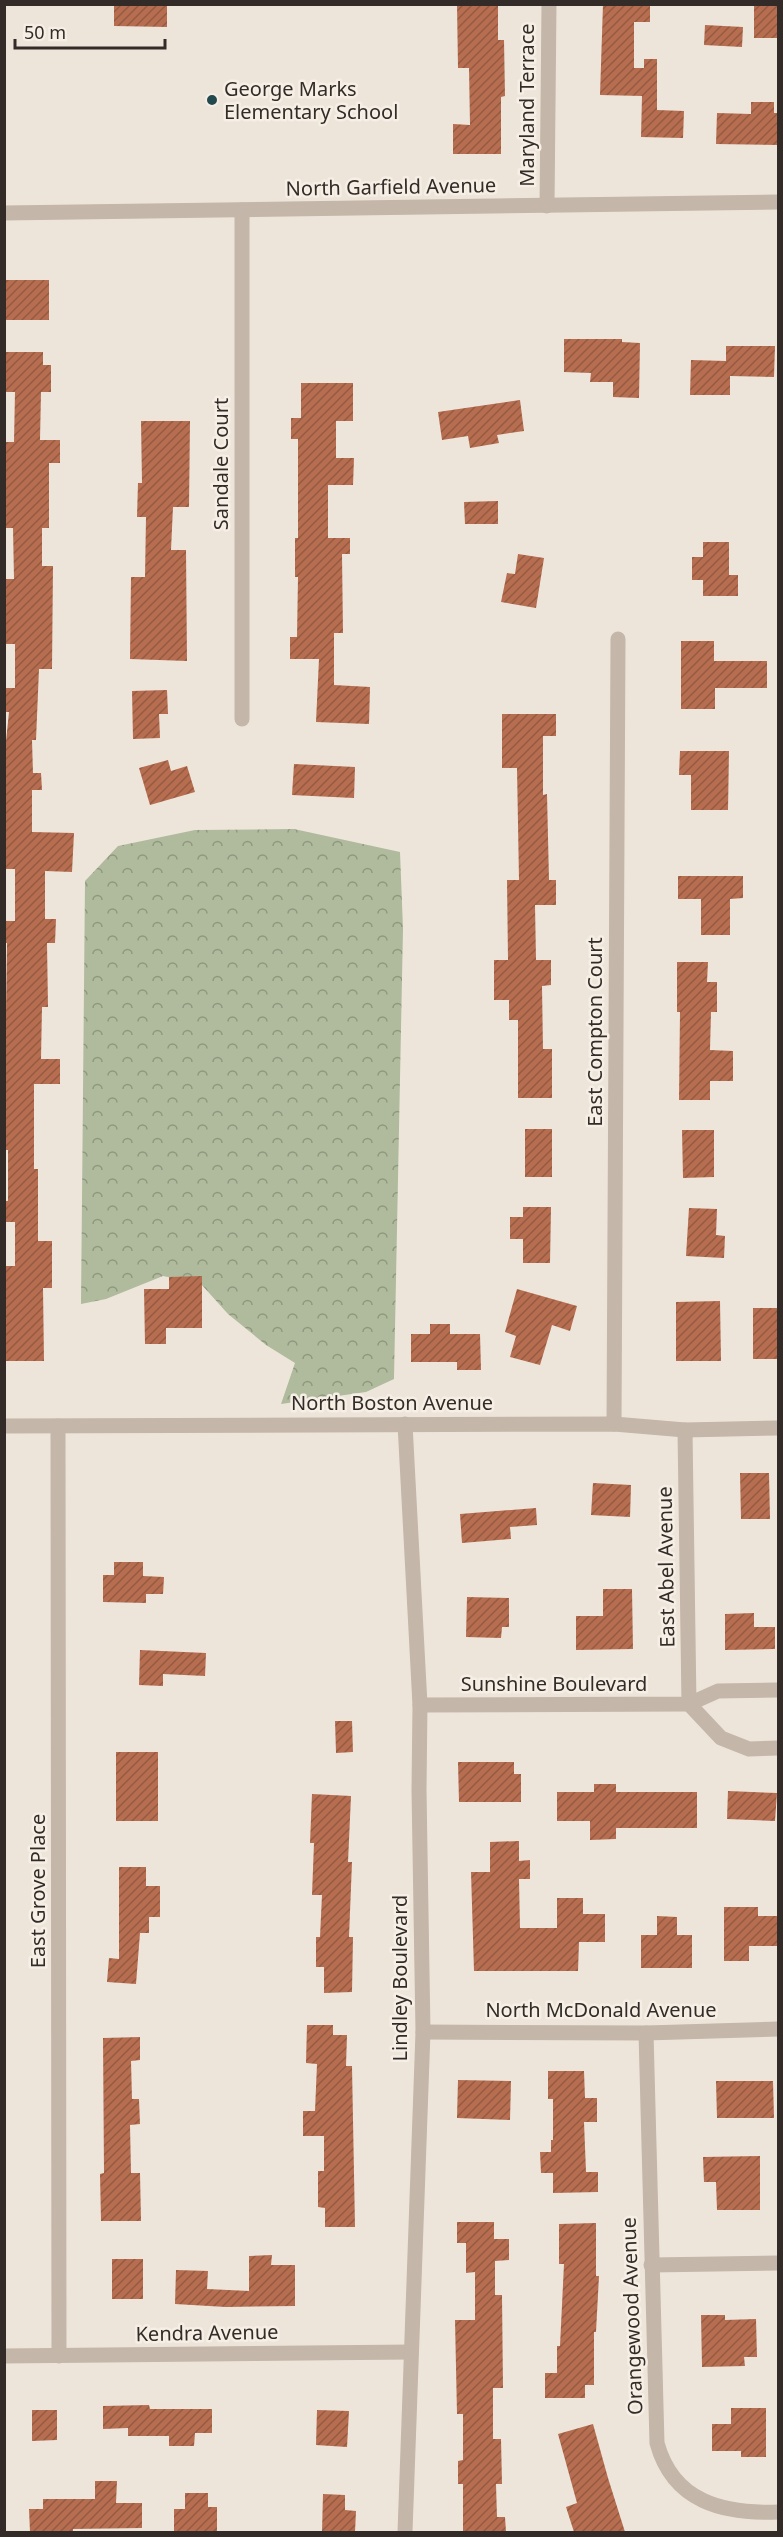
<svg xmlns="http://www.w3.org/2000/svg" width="783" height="2537" viewBox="0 0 783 2537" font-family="'Noto Sans',sans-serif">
<defs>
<pattern id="forest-crowns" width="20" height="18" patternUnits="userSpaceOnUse" patternTransform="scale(1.5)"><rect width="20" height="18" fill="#afbb9c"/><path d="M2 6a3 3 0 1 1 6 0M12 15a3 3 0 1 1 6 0" fill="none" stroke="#8f987f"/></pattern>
<pattern id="building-hatch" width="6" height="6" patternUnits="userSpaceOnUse" patternTransform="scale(1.5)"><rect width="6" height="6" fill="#b76d4f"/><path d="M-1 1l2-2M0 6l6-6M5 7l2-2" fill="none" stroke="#955a42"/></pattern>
</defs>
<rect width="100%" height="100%" fill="#eee5da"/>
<path fill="url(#forest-crowns)" d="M294,829L400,852L403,929L394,1379L366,1392L281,1404L295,1363L266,1345L228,1314L201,1284L163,1276L106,1299L81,1304L85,881L118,846L195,830Z"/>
<g fill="url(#building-hatch)">
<path d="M114,4H167V27L114,26Z"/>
<path d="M457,4H498V40H504L505,96L501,97V154H453V124L470,125L469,68H458Z"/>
<path d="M603,4H650V22H634V68H644V59H657V110L684,111L683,138L641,137L642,96L600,95Z"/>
<rect x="754" y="4" width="24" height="34"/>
<path d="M705,25L743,27L742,47L704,45Z"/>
<path d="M751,102H774V113H778V145L716,144L717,113L751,114Z"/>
<rect x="4" y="280" width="45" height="40"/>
<path d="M564,339H622V342L640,343L639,398L613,397V382H590L591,373L564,372Z"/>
<path d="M726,346H775L774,377L730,376V395H690L691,360L726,361Z"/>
<path d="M4,352H43V365H51V392H41L40,440H60V463H49V528H42V566H53L52,669H39L36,740H32L33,773H41L42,790H32V832L74,833L72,872L45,871V919H56L55,943H47L48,1007H42L41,1059H60V1084H34V1169H38V1241H52V1288H43L44,1361H4V1266H15V1222H4V1201H8V1150H4L7,943H4V921H15V869H4V761L9,712H4V688H15V644H4V579H14L13,528H4V442H14L15,392H4Z"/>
<path d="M301,383H353V421H336V458H354L353,485H328V538H350V554H342L343,633H334V685L370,687L369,724L316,722L319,659H290V637H297L298,577H295V538H298V439H291V418H301Z"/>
<path d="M520,400L524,431L497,435L499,443L470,448L468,436L442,440L438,412Z"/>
<path d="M141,421H190L189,507H173L171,550H186L187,661L130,659L131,577H145L146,517H137L138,483H142Z"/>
<path d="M498,501V524H465L464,502Z"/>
<path d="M703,542H729V575H738V596H703V580H692V557H703Z"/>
<path d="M518,554L544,558L536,608L501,602L507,573L515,574Z"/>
<path d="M681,641H714V661H767V688H715V709H681Z"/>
<path d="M167,690L168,714H159L160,738L133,739L132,691Z"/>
<path d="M502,714H556V736H543V795L547,794L549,880H556V905H535L536,960H551V985L542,986L543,1049H552V1098H518V1020H509V1000H494V960H508L507,880H519L517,768H502Z"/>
<path d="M680,751H729L728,810H691V775H679Z"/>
<path d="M168,760L171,771L187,766L195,792L150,805L139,768Z"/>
<path d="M294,764L355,767L354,798L292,795Z"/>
<path d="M678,876H743V898L730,899V935H701V899H678Z"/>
<path d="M677,962H708L707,982H717V1012H711L710,1050L733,1051V1081H710V1100H679L680,1012H677Z"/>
<rect x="525" y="1129" width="27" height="48"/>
<path d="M682,1130H714V1177L683,1178Z"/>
<path d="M523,1207H551L550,1263H523V1239H510V1217H523Z"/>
<path d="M689,1208L717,1209L716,1235L725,1236L724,1258L686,1256Z"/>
<path d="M202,1276V1328H166V1344H145L144,1289H169V1277Z"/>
<path d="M517,1289L577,1306L570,1331L552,1325L540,1365L510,1357L516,1336L505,1332Z"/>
<path d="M720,1301L721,1361H676V1302Z"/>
<rect x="753" y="1308" width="25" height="51"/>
<path d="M430,1324H450V1334H480L481,1370H457V1362H411V1334H430Z"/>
<path d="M740,1473H769L770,1519H741Z"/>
<path d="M593,1483L631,1485L630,1517L591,1515Z"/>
<path d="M536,1508L537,1525L510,1527L511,1539L462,1543L460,1514Z"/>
<path d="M114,1562H143V1576L164,1577L163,1594H146V1603L103,1602V1575H114Z"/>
<path d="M603,1589H632L633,1649L576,1650V1616H603Z"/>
<path d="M467,1597L509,1598V1627H502L501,1638L466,1637Z"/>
<path d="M754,1613V1627H775V1649L725,1650V1614Z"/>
<path d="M140,1650L206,1653L205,1676L163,1674V1686L139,1685Z"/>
<path d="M335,1721H352L353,1752L336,1753Z"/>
<rect x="116" y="1752" width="42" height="69"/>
<path d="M458,1762H514V1774H521V1802H459Z"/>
<path d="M594,1784H616V1792H697V1828H616V1839L590,1840V1821H557V1792H594Z"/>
<path d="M728,1791L777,1793L775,1821L727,1819Z"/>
<path d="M312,1794L351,1796L348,1862H352L349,1937H353L352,1992L324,1993V1967H316V1937H320L322,1895H312L314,1843H310Z"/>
<path d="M519,1841V1861L530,1860V1879H519L520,1928H557V1898H583V1914H605V1942H579L578,1971H474L471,1872H490V1842Z"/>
<path d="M119,1867H146V1886H160V1917H149V1933H140L136,1984L107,1982L109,1958L119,1959Z"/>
<path d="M724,1907H758V1916H778V1946H749V1961H724Z"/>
<path d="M657,1916L677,1917V1935H692V1968H641V1935H657Z"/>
<path d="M307,2025H333V2035H347L346,2066H352L355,2227H325V2208L318,2207V2171H324V2136H303V2111H315L317,2064L306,2063Z"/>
<path d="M140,2037V2060L131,2061L132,2099H139L140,2124L130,2125L131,2173H140L141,2221H101L100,2174L104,2173L103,2038Z"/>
<path d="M548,2071H584L585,2098H597V2122H584L586,2172H598V2192L553,2193V2173H541L540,2152H551V2140H553V2099H548Z"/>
<path d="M458,2080L511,2081L510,2120L457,2118Z"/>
<path d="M716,2081H773L774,2118H717Z"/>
<path d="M760,2156V2210H717L716,2182H704L703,2157Z"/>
<path d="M457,2222H494V2239H509V2260L495,2261V2295H502L503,2388H493V2439H501L502,2484H496L497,2517H505L506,2532H463V2484H458V2461L463,2460V2414H457L455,2320H475V2272L466,2273V2243H457Z"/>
<path d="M596,2223V2276H599L596,2332H594V2385H585V2398H545V2373H557V2346H560L564,2264H559V2224Z"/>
<path d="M272,2255L271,2265H295V2306L226,2307L175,2304L176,2270L208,2271L207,2289L249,2291V2256Z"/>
<rect x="112" y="2259" width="31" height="40"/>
<path d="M701,2315H725V2320L756,2319L757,2357H744L745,2366L702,2367Z"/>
<path d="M149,2405L150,2409H212V2433H195L194,2446H169V2436H128V2428L103,2429V2406Z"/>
<path d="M731,2408H766V2457H741V2451H712V2424H731Z"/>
<path d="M32,2410H57V2440L32,2441Z"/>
<path d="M317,2410L349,2411L347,2447L316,2445Z"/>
<path d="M593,2424L608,2478L625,2532H574L566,2507L577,2503L558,2434Z"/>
<path d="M95,2481H117L116,2503H142V2528L73,2529V2532H30L29,2509H43V2499H95Z"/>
<path d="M185,2493H208V2507H217V2532H174V2509H185Z"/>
<path d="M323,2494L345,2495V2510L356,2511L355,2532H322Z"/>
</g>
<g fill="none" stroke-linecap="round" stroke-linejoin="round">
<g stroke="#c4b6a8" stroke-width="15">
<path d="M547,206L549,4"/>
<path d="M4,213L778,202"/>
<path d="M242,719V210"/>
<path d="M614,1424L618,639"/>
<path d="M4,1426L614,1424L685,1430L778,1428"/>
<path d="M58,1426L59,2356"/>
<path d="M685,1430L689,1704"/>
<path d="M689,1704L721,1738L749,1749L778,1748"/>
<path d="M420,1705L689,1704L718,1691L778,1690"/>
<path d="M423,2032L646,2033L778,2029"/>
<path d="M646,2033L657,2443C673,2502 723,2514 778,2512"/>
<path d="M651,2265L778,2263"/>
<path d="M4,2356L411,2352"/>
<path d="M405,2532L423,2032L419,1790L420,1705L405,1424"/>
</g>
</g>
<circle fill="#22494e" stroke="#f6efe6" stroke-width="2" cx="212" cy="100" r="6"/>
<g text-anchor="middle" stroke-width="5" stroke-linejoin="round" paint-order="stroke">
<g font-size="20" fill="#322b27" stroke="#f6efe6" text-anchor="start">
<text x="224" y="96">George Marks<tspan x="224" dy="23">Elementary School</tspan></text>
</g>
<g font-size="20" fill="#322b27" stroke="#f6efe6">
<text transform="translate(527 105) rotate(-90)" y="7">Maryland Terrace</text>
<text transform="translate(391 187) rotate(-1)" y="7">North Garfield Avenue</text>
<text transform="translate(221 464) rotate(-90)" y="7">Sandale Court</text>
<text transform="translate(595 1032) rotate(-90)" y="7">East Compton Court</text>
<text x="392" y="1410">North Boston Avenue</text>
<text transform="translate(666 1567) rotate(-91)" y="7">East Abel Avenue</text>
<text x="554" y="1691">Sunshine Boulevard</text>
<text transform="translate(38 1891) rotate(-90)" y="7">East Grove Place</text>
<text transform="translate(400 1978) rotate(-90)" y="7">Lindley Boulevard</text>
<text x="601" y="2017">North McDonald Avenue</text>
<text transform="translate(632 2316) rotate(-92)" y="7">Orangewood Avenue</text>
<text transform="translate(207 2333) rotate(-1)" y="7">Kendra Avenue</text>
</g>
</g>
<rect width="783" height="2537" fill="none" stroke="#322b27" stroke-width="12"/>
<path d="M15 39v9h150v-9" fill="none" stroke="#322b27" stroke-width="3"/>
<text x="24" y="39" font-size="18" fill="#322b27" stroke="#f6efe6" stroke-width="4.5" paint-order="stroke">50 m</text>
</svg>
